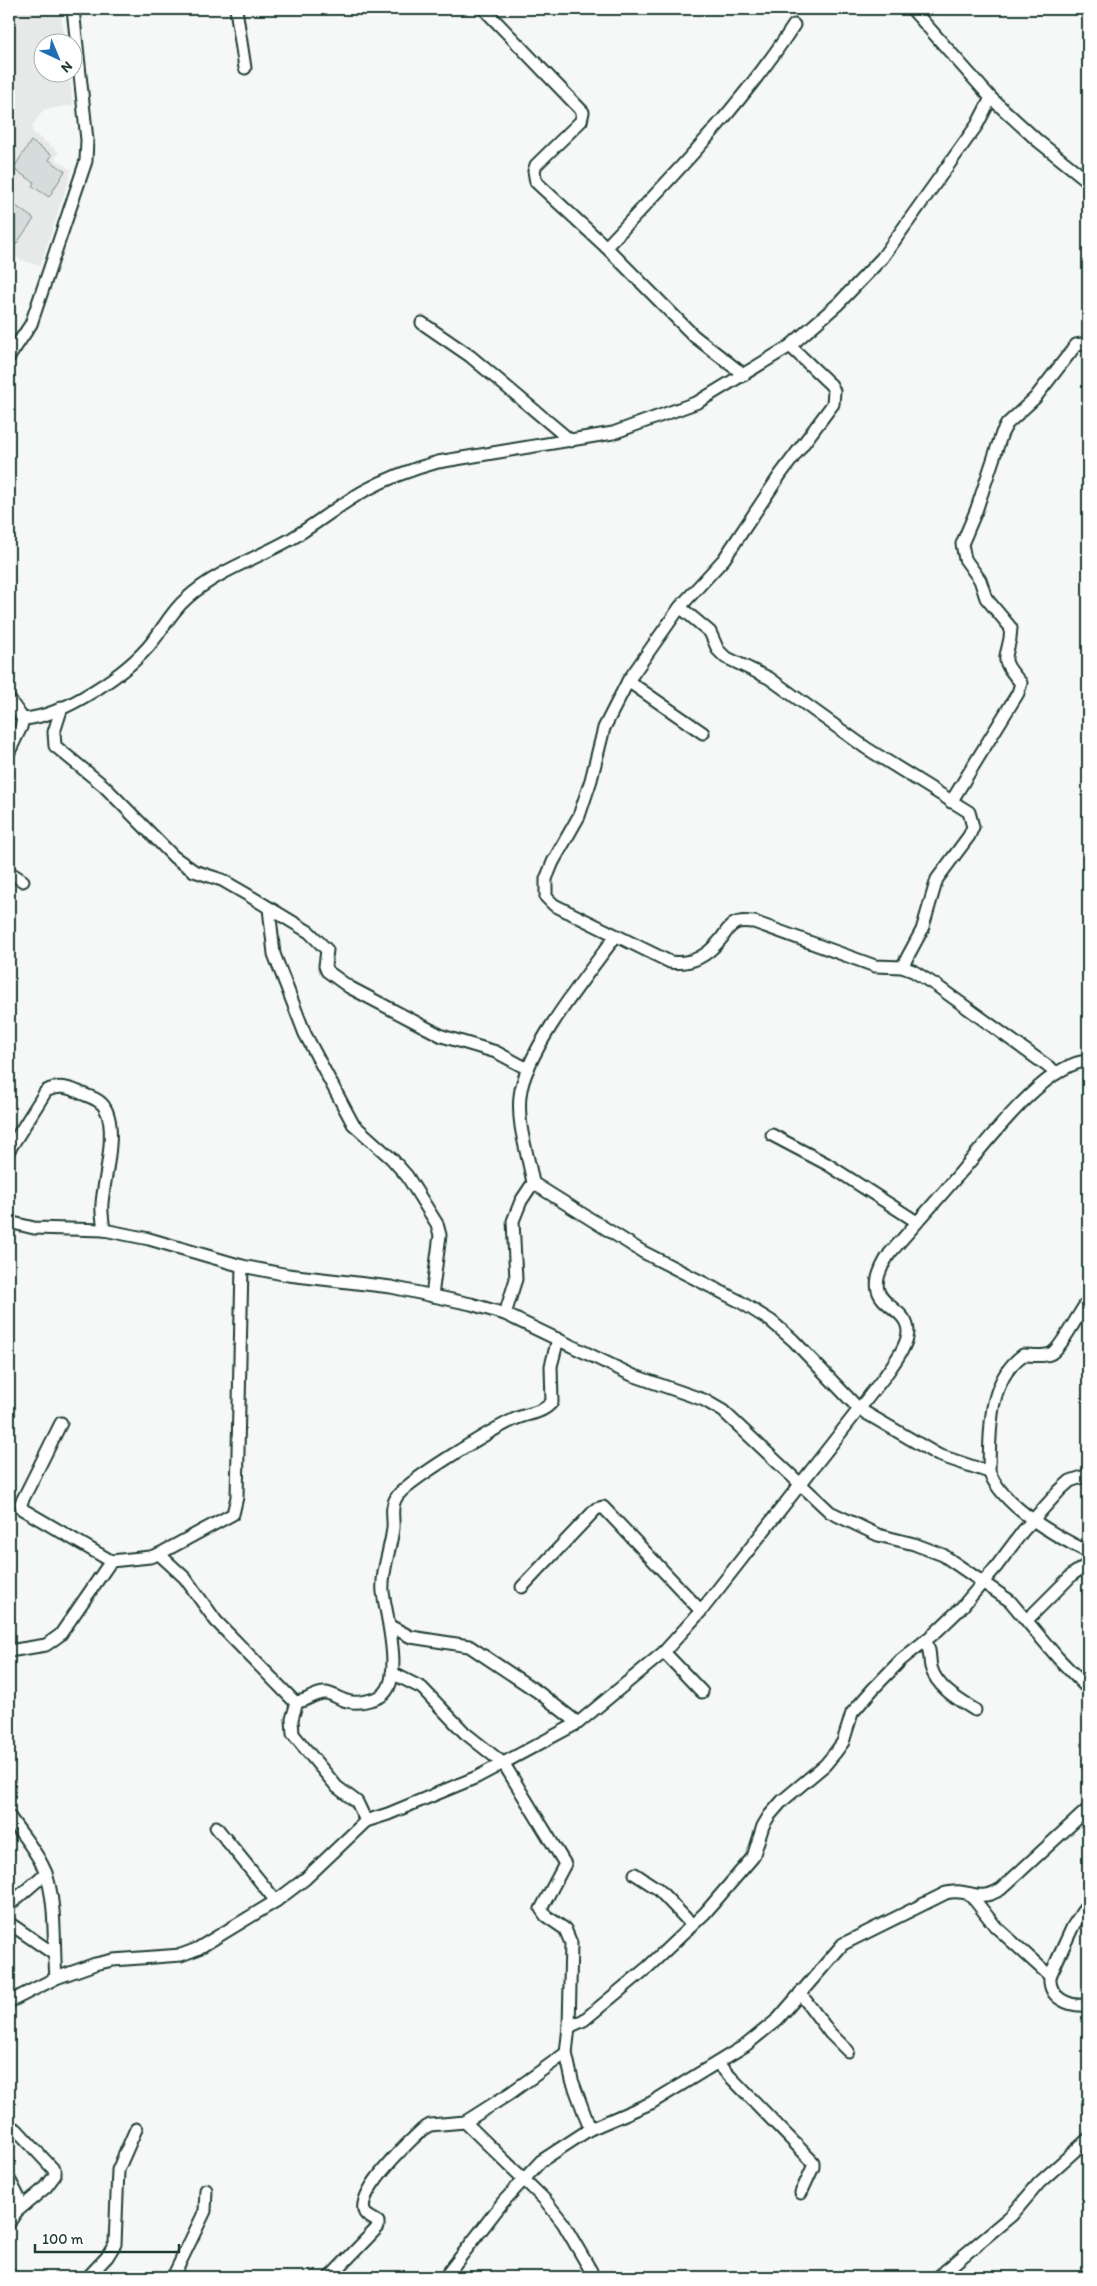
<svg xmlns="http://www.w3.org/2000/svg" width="1097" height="2286" viewBox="0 0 1097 2286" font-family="Itim,sans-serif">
<rect width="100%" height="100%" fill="#f6f7f7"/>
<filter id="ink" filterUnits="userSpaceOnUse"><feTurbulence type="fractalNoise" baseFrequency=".02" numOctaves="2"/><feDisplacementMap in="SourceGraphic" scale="10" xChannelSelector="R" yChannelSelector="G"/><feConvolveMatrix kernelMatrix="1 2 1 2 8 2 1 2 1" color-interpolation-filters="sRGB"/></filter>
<g filter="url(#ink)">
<path fill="#e6e9e8" d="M18,9H60L65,42H42V72L69,73L73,105L43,110L32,126L33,133L59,152L55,159L72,170L40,266L9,255V10Z"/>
<g fill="#d6dcdb" stroke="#7a8c88">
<path d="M31,141L52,155L49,160L65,171L49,197L32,186L34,182L13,169Z"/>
<path d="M9,201L34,219L14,247L9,243Z"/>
</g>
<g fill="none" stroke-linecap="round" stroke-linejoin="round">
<g stroke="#1f3d34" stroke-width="15">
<g id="minor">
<path d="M236,9L245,68"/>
<path d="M484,9L583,112L581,121L536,165L534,171L536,182L606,247L694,336L744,375"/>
<path d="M912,9L991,98L1038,141L1088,181"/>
<path d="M606,247C673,176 741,106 794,25"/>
<path d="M422,323L470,356L571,441"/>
<path d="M790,346L831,385L834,391L833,404L780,475L724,559L680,607L628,681L604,728L591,780L579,816L553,862L546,879V897L554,905L670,962C692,965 707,956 721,939C725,934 728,927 734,924C740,920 747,922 754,922L875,966L902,967L913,971L937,986L1057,1073"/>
<path d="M9,357L31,324L86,161L87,140L73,9"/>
<path d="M680,607L710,632L718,650L725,657L769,678L866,748L969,812L973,827L969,836L937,879L922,930L902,967"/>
<path d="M628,681L703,733"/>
<path d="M9,699L23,719L21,727L9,752"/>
<path d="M62,707L54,732L55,746L104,786L174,857L194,871L222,880L248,895L309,932L327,950L325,966L327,971L349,987L442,1036L496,1052L528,1069"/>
<path d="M23,719C63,717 129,672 153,641C164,627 172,611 186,599C216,571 256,559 291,539C316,524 339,505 364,491C388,478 412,469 438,462L613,433L698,402L790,346L838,304L882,258L977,125L991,98"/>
<path d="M951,802L1018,693L1021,683C995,654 1010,660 1011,628L986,598L980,580L965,559L962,544L976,511L1002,433L1007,424L1035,398L1076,345L1088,343"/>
<path d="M9,872L23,881"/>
<path d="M269,908L274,954L305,1034L353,1124L392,1159L407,1176L437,1224L440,1235L432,1296"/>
<path d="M772,1135L827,1164L917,1222"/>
<path d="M9,1150L46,1091C59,1084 71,1088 83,1094C91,1097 101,1100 105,1108C118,1130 104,1179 102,1203C101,1212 103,1221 104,1230"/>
<path d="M533,1183L643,1252L739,1301L771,1321L793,1340L859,1409L938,1455L989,1472"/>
<path d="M9,1222L34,1228L104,1230L149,1239L242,1266L288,1275L391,1287L471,1304L505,1314L632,1375L704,1400L723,1411L830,1512L878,1535L914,1544L943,1555L1010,1601L1058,1658L1088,1689"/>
<path d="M1088,1301C1079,1312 1060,1351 1050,1354C1042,1357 1032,1355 1023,1355C987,1381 990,1432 989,1472C1005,1508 1054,1535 1088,1552"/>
<path d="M505,1314L516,1279L513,1221L521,1201L533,1183C528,1153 517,1127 520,1096C525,1051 587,975 615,937"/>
<path d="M61,1423L21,1503L22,1509L111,1561"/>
<path d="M159,1554L185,1578L216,1621L294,1701C306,1704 313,1692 326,1693C333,1694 339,1699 347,1701C355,1704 368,1701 377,1698C407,1688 386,1615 383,1592C381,1572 391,1548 393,1528C394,1518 390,1508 396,1498C404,1482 495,1428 515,1419C528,1413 542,1414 552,1402L551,1366L558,1339"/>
<path d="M522,1587L596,1509L603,1507L701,1611"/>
<path d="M1028,1619L1073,1574L1088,1564"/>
<path d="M390,1626L411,1637L469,1646L538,1692L578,1723"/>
<path d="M925,1641C931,1649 929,1657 931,1667C936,1687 959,1700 975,1710"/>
<path d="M9,1651L46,1645L60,1635L111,1561L150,1557L159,1554L233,1514L237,1497L242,1266"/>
<path d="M664,1652L702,1692"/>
<path d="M392,1673L422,1688L465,1733L504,1764L565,1864L541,1909L546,1916L565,1929L571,1943L569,2027L566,2053L572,2080L590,2129"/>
<path d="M297,1702L292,1719L293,1734L337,1787L357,1802L366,1821"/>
<path d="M9,1816C21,1834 37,1851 45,1871C57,1902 53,1945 56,1978"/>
<path d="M216,1827L276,1901"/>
<path d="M635,1874L658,1889L692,1925"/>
<path d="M970,1894L995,1926L1050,1976C1048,1998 1069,2007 1088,2005"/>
<path d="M9,1905L46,1873"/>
<path d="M9,1923L54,1954"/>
<path d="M1050,1976L1073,1926L1088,1903"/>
<path d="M800,1993L830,2033L848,2051"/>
<path d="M9,2002L56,1978L95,1964L113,1960L181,1955L197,1949L276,1901L305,1879L366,1821L388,1814L477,1777L578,1723L664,1652L701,1611L885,1376C893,1364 907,1347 908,1332C908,1301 853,1308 890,1253C914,1226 938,1199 961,1172C987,1142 1047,1062 1088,1061"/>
<path d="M569,2027L584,2020L648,1967L705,1913L753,1857L763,1826L769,1816L782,1801L825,1765L835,1753L843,1742L852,1713L873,1689L901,1660L936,1632L961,1608L996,1567L1023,1531L1060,1490L1070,1481L1088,1475"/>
<path d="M717,2063L813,2162V2167L801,2193"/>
<path d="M465,2122L545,2200L563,2223L591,2271"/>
<path d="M9,2126L17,2130L55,2171V2175L46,2187L16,2212"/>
<path d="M9,2179L19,2198L16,2212L9,2223"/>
<path d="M9,2275L12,2277"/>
<path d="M88,2277L107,2257L115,2244L118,2170L136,2129"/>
<path d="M173,2277L205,2211L206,2190"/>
<path d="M330,2277L378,2227V2222C374,2219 368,2217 365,2213C354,2193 409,2142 423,2129L430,2125L465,2122L509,2094L566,2053"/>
<path d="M445,2277L503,2202L541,2161L590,2129L651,2103L746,2045L778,2019L843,1944L946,1893C969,1887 976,1904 1001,1889L1088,1809"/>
<path d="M938,2277L1012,2215L1039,2183L1088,2139"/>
</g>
</g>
<use href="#minor" stroke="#fff" stroke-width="11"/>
</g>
</g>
<rect width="1097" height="2286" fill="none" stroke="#fff" stroke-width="30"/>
<rect x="15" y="15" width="1067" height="2256" fill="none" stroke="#1f3d34" stroke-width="2" filter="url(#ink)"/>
<g transform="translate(58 58) rotate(136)"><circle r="24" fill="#ffffff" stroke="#a5b1ae"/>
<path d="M0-4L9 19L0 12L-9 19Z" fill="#1f6fb2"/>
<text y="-8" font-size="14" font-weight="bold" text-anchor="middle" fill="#1f3d34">N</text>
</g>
<path d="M35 2244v8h144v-8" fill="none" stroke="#1f3d34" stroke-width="2.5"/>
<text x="42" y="2244" font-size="15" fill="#1f3d34" stroke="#ffffff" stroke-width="4" paint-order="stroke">100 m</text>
</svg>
